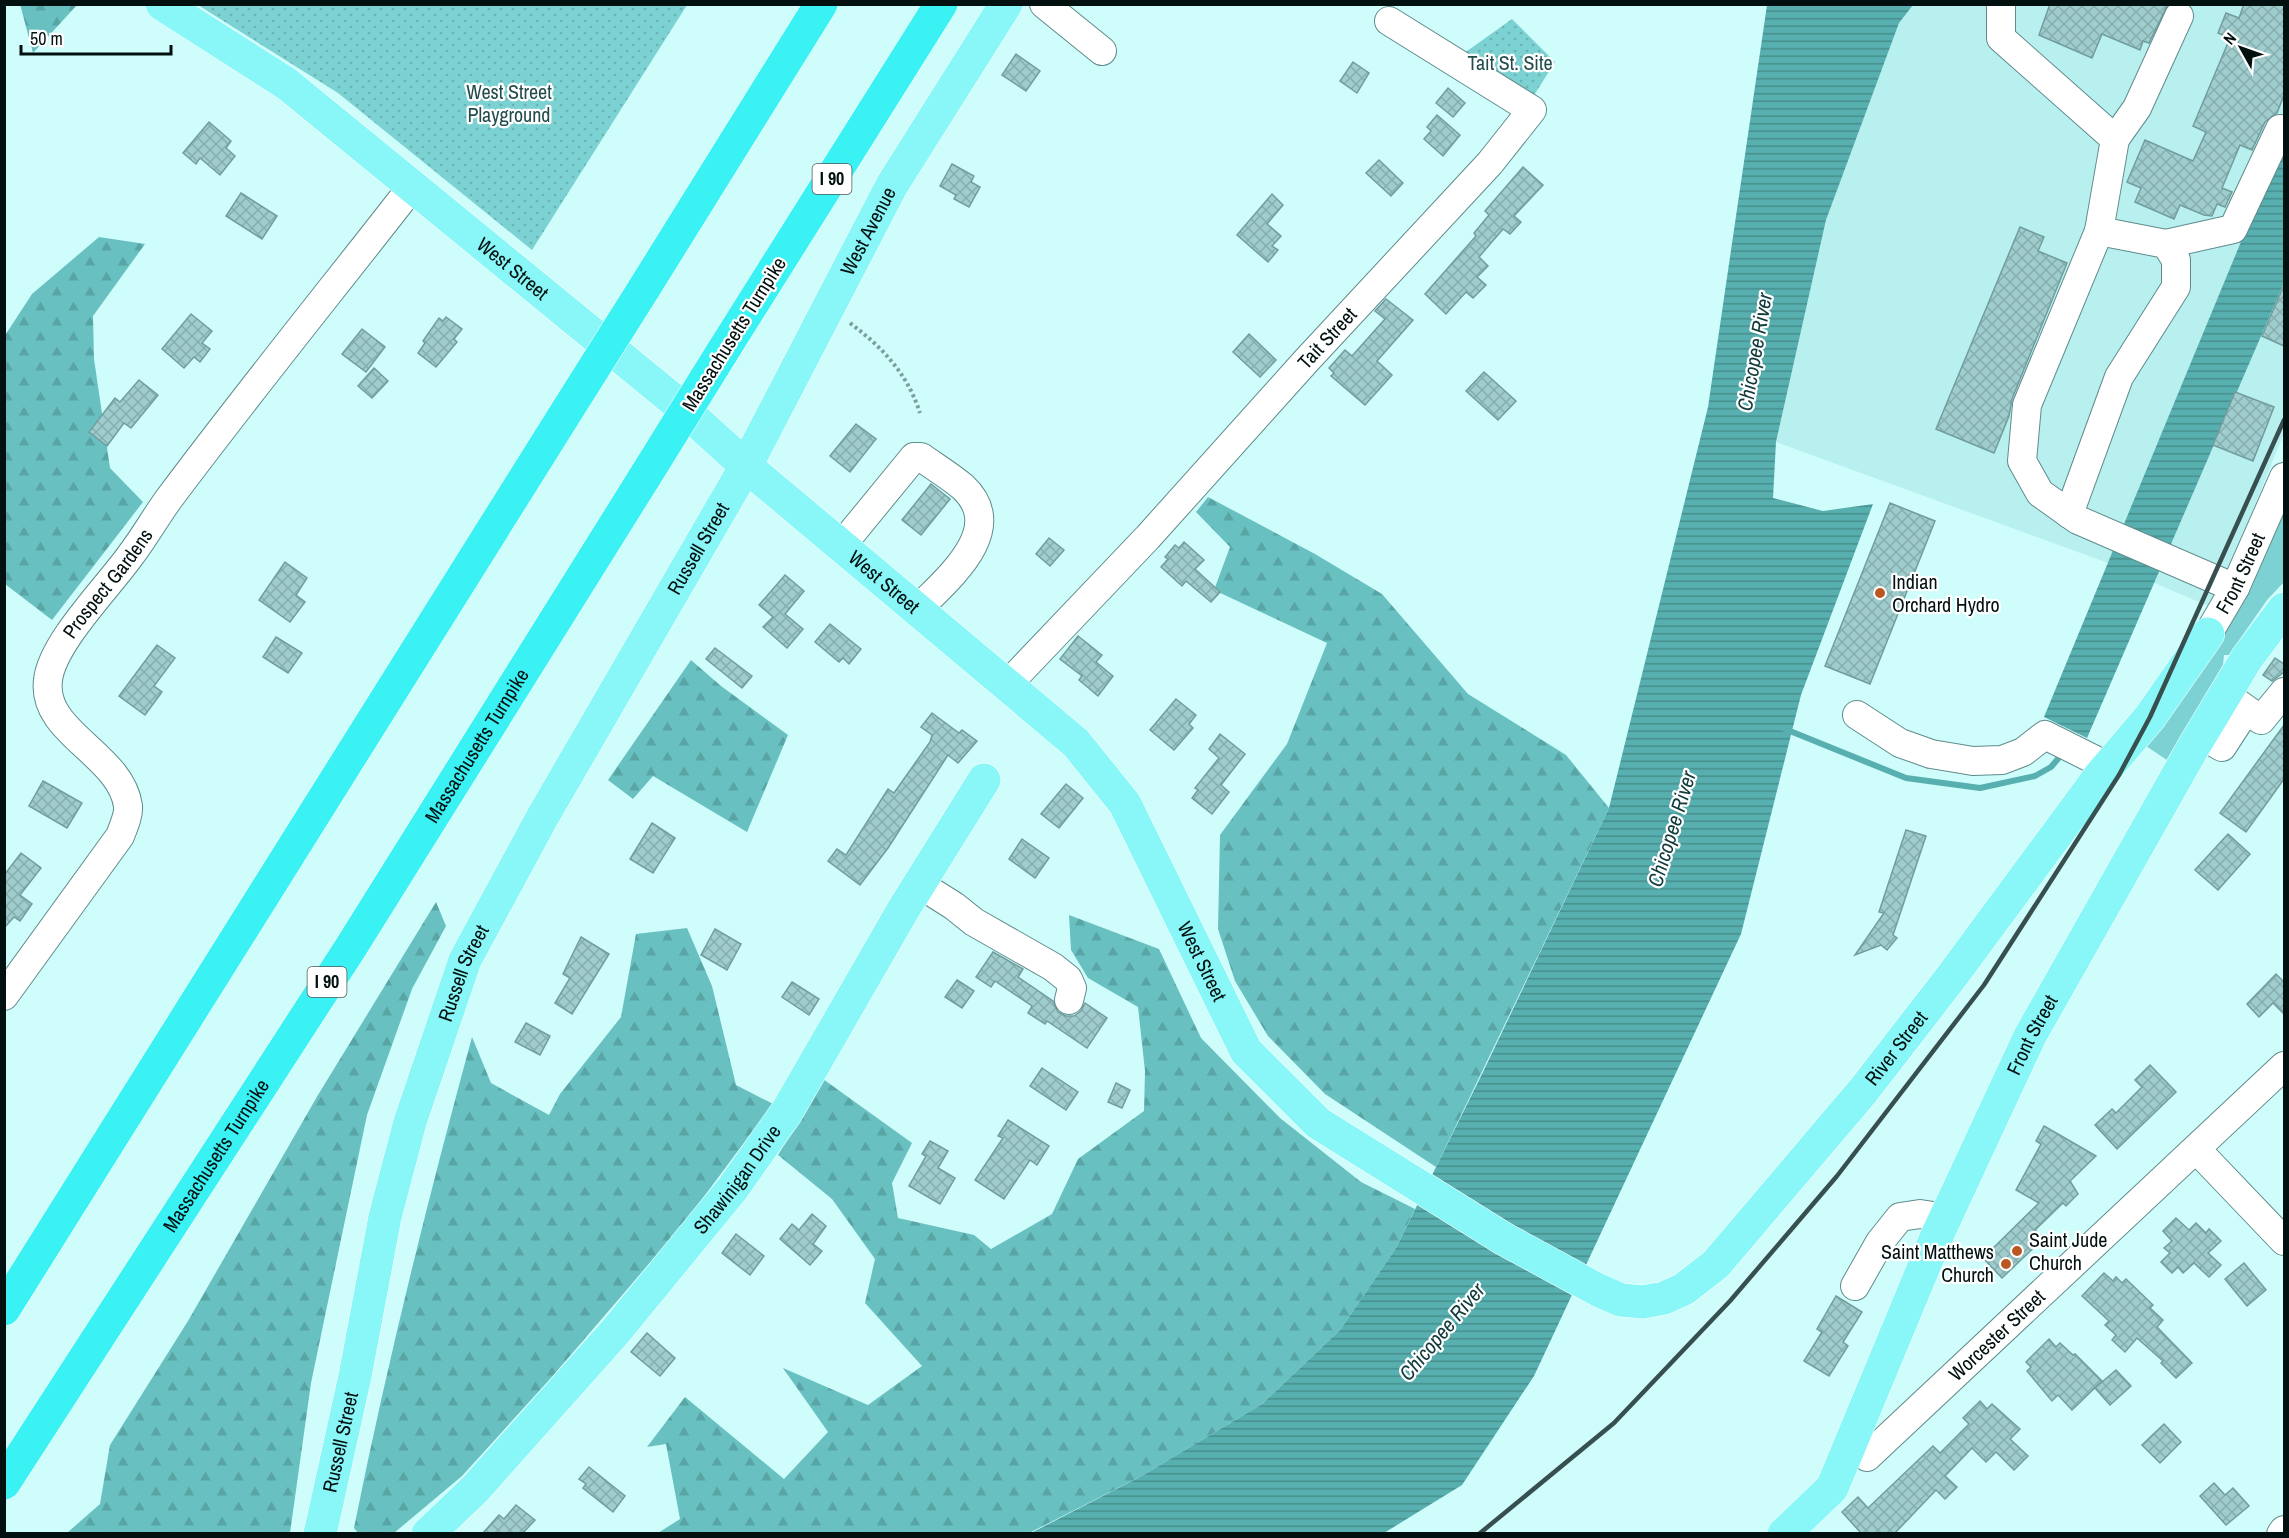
<svg xmlns="http://www.w3.org/2000/svg" width="2289" height="1538" viewBox="0 0 2289 1538" font-family="'Archivo Narrow',sans-serif">
<defs>
<pattern id="forest-firs" width="22" height="20" patternUnits="userSpaceOnUse" patternTransform="scale(1.5)"><rect width="22" height="20" fill="#69c0c0"/><path d="M5 1l3.5 6h-7zM16 11l3.5 6h-7z" fill="#59a4a4"/></pattern>
<pattern id="park-dots" width="8" height="8" patternUnits="userSpaceOnUse" patternTransform="scale(1.5)"><rect width="8" height="8" fill="#7cd2d2"/><path d="M2 2h.1M6 6h.1" fill="none" stroke="#6ab3b3" stroke-width="1.8" stroke-linecap="round"/></pattern>
<pattern id="water-rules" width="6" height="5" patternUnits="userSpaceOnUse" patternTransform="scale(1.5)"><rect width="6" height="5" fill="#58afaf"/><path d="M0 2.5h6" fill="none" stroke="#478d8d"/></pattern>
<pattern id="building-cross-hatch" width="8" height="8" patternUnits="userSpaceOnUse" patternTransform="scale(1.5)"><rect width="8" height="8" fill="#9fcccc"/><path d="M0 0l8 8M0 8l8-8" fill="none" stroke="#87aeae"/></pattern>
</defs>
<rect width="100%" height="100%" fill="#cefdfc"/>
<path fill="#b8efef" d="M1913,5H2284V433L2213,608L2108,563L1776,442L1826,220L1899,23Z"/>
<path fill="#7cd2d2" d="M2284,512V582L2267,600L2229,655H2224L2223,665L2167,760L2140,742L2255,572Z"/>
<g fill="url(#forest-firs)">
<path d="M20,4H77V5L33,53Z"/>
<path d="M99,237L145,244L93,316L94,359L110,468L143,502L52,620L5,584L4,337L32,294Z"/>
<path d="M1208,497L1315,554L1382,594L1468,694L1566,755L1609,808L1436,1167L1325,1094L1268,1036L1235,981L1218,929L1220,835L1287,744L1327,643L1214,590L1230,547L1196,512Z"/>
<path d="M691,660L721,686L788,735L747,832L653,776L633,799L608,780Z"/>
<path d="M436,902L446,926L412,989L367,1115L311,1383L290,1533H67L100,1504L110,1445L188,1321L318,1095Z"/>
<path d="M1069,915L1159,949L1201,1038L1280,1118L1361,1182L1415,1209L1396,1248L1340,1330L1262,1404L1140,1477L1029,1533H658L680,1519L666,1444L647,1447L685,1397L784,1479L828,1432L783,1368L868,1405L922,1366L865,1303L875,1259L832,1199L778,1155L823,1079L912,1143L892,1183L898,1218L974,1235L991,1249L1052,1214L1078,1159L1144,1111L1145,1071L1138,1007L1088,978L1071,950Z"/>
<path d="M687,928L712,986L736,1085L773,1104L685,1222L551,1378L462,1476L394,1533H358L354,1528C387,1363 428,1199 472,1037L491,1083L549,1115L560,1094L621,1017L636,934Z"/>
</g>
<g fill="url(#park-dots)">
<path d="M198,5H687L532,250L338,93Z"/>
<path d="M1512,19L1555,62L1521,116L1456,59Z"/>
</g>
<g fill="url(#water-rules)">
<path d="M1767,5H1913L1899,23L1826,220L1776,442L1773,498L1823,511L1873,504L1801,695L1741,934L1534,1376L1462,1485L1384,1533L1029,1534L1140,1477L1262,1404L1340,1330L1396,1248L1483,1072L1609,808L1708,407Z"/>
<path d="M2284,138V283L2087,738L2044,717Z"/>
</g>
<g fill="none" stroke-linecap="round" stroke-linejoin="round">
<path stroke="#58afaf" stroke-width="6" d="M1785,729L1906,778L1980,788L2035,776L2051,767L2063,753"/>
</g>
<g fill="url(#building-cross-hatch)" stroke="#719d9d" stroke-width="1.5">
<path d="M2050,4H2168L2149,43L2143,41L2140,50L2102,34L2092,58L2039,35Z"/>
<path d="M2244,4H2284V95L2277,113L2265,122L2252,150L2240,145L2222,188L2232,192L2225,207L2217,204L2212,216L2204,215L2180,205L2174,219L2135,202L2141,188L2127,182L2145,140L2193,161L2206,132L2193,126L2230,38L2218,33L2226,13L2239,18Z"/>
<path d="M1016,54L1040,71L1026,91L1002,75Z"/>
<path d="M1353,62L1369,73L1357,93L1340,81Z"/>
<path d="M1448,88L1465,103L1453,117L1436,103Z"/>
<path d="M1437,115L1460,135L1443,156L1424,139L1431,131L1427,127Z"/>
<path d="M209,122L231,141L226,148L235,156L220,175L200,158L196,164L183,153Z"/>
<path d="M1379,160L1403,183L1391,196L1366,173Z"/>
<path d="M952,164L974,176L971,182L980,187L969,207L954,199L956,195L940,186Z"/>
<path d="M1523,167L1543,185L1514,216L1521,222L1510,234L1503,229L1479,257L1488,266L1477,277L1486,285L1473,298L1466,292L1446,314L1425,294L1476,236L1474,233L1489,215L1485,211Z"/>
<path d="M241,193L277,216L262,239L226,216Z"/>
<path d="M1272,194L1283,205L1267,224L1281,236L1272,246L1278,250L1268,262L1237,235Z"/>
<path d="M2020,227L2044,237L2038,251L2067,263L2012,399L2009,416L1994,453L1936,429Z"/>
<path d="M2284,285V346L2262,336Z"/>
<path d="M1386,299L1413,320L1377,361L1392,375L1365,405L1331,376L1334,373L1329,368L1345,350L1352,356L1385,319L1375,311Z"/>
<path d="M191,314L212,331L202,343L210,349L200,362L194,357L184,368L162,349Z"/>
<path d="M446,317L462,329L454,339L457,342L436,367L418,353L425,343L423,341L439,318L443,321Z"/>
<path d="M362,329L385,347L366,372L342,354Z"/>
<path d="M1249,334L1276,360L1260,377L1233,352Z"/>
<path d="M374,368L388,381L372,398L358,386Z"/>
<path d="M1484,372L1516,401L1498,420L1466,391Z"/>
<path d="M139,380L158,395L131,428L124,423L107,446L89,432L115,398L120,402Z"/>
<path d="M2235,392L2274,407L2253,461L2213,445Z"/>
<path d="M856,424L876,439L850,472L830,456Z"/>
<path d="M931,484L950,499L921,535L902,520Z"/>
<path d="M1890,503L1935,521L1870,684L1825,666Z"/>
<path d="M1049,538L1064,550L1050,566L1036,554Z"/>
<path d="M1184,542L1204,560L1195,569L1220,592L1211,602L1186,581L1182,586L1161,567L1168,559L1165,557L1175,545L1179,548Z"/>
<path d="M285,562L307,578L296,595L305,602L290,622L259,600Z"/>
<path d="M785,575L804,591L785,614L803,629L787,648L763,627L773,617L759,605Z"/>
<path d="M830,624L861,649L849,664L843,658L839,662L815,642Z"/>
<path d="M1078,636L1102,655L1096,662L1113,676L1098,696L1079,680L1082,676L1060,659Z"/>
<path d="M276,637L302,653L288,673L263,657Z"/>
<path d="M157,645L175,658L154,686L162,692L145,715L119,696Z"/>
<path d="M715,648L752,676L742,688L706,659Z"/>
<path d="M2275,658L2284,664V672L2272,681L2263,675Z"/>
<path d="M1176,699L1196,715L1189,724L1193,728L1174,750L1150,730Z"/>
<path d="M932,713L959,733L962,730L977,741L958,763L948,755L888,848L860,885L828,861L837,849L846,855L888,789L894,793L930,742L932,735L921,727Z"/>
<path d="M2284,725V779L2246,832L2220,813Z"/>
<path d="M1220,734L1245,754L1221,785L1229,792L1212,814L1192,798L1198,790L1195,788L1219,758L1209,749Z"/>
<path d="M43,781L82,803L67,828L29,806Z"/>
<path d="M1066,784L1083,798L1059,828L1041,814Z"/>
<path d="M652,823L675,838L653,873L630,859Z"/>
<path d="M1906,830L1926,836L1893,935L1897,938L1887,950L1881,945L1855,955L1884,913L1879,912Z"/>
<path d="M2228,834L2250,854L2218,890L2195,870Z"/>
<path d="M1022,839L1049,858L1035,878L1009,859Z"/>
<path d="M21,853L41,868L20,895L32,904L20,921L14,917L4,928L5,874Z"/>
<path d="M715,929L741,944L727,970L701,955Z"/>
<path d="M581,937L609,954L572,1014L555,1003L570,978L563,974Z"/>
<path d="M993,952L1023,969L1018,977L1053,1001L1058,1012L1066,1016H1074L1081,1011L1085,1003L1107,1018L1087,1048L1047,1021L1045,1024L1028,1013L1032,1006L995,981L991,987L976,977Z"/>
<path d="M2276,974L2284,982V1014L2273,1003L2259,1017L2247,1004Z"/>
<path d="M957,980L974,991L962,1008L945,997Z"/>
<path d="M792,982L819,999L809,1015L782,997Z"/>
<path d="M526,1023L550,1036L540,1055L515,1042Z"/>
<path d="M2150,1065L2176,1092L2117,1149L2095,1125L2112,1109L2116,1113L2142,1087L2135,1080Z"/>
<path d="M1042,1068L1078,1092L1066,1110L1030,1086Z"/>
<path d="M1116,1083L1130,1090L1122,1108L1108,1102Z"/>
<path d="M1008,1120L1049,1146L1037,1165L1030,1160L1004,1199L975,1180L1003,1138L998,1136Z"/>
<path d="M2044,1126L2096,1156L2070,1181L2078,1194L2066,1206L2063,1203L2035,1230L2044,1238L2002,1278L1983,1258L2039,1203L2016,1190L2041,1144L2036,1141Z"/>
<path d="M930,1141L948,1151L938,1168L955,1178L940,1204L909,1186L926,1156L922,1154Z"/>
<path d="M812,1214L826,1226L813,1244L822,1251L810,1265L780,1239L792,1224L799,1230Z"/>
<path d="M2176,1218L2189,1230L2196,1223L2206,1233L2209,1229L2221,1241L2208,1253L2221,1265L2209,1277L2194,1263L2183,1273L2178,1267L2172,1273L2161,1262L2170,1253L2164,1248L2172,1241L2163,1231Z"/>
<path d="M736,1234L764,1256L750,1275L722,1253Z"/>
<path d="M2244,1263L2266,1290L2247,1306L2225,1279Z"/>
<path d="M2104,1273L2113,1281L2116,1277L2122,1283L2126,1279L2153,1305L2150,1308L2163,1320L2157,1327L2192,1363L2176,1378L2161,1363L2163,1361L2137,1338L2125,1352L2112,1340L2116,1335L2105,1325L2109,1321L2082,1296Z"/>
<path d="M1836,1296L1862,1312L1843,1342L1848,1346L1829,1376L1804,1361L1822,1332L1817,1329Z"/>
<path d="M647,1333L675,1358L660,1376L631,1352Z"/>
<path d="M2049,1339L2056,1347L2060,1343L2073,1355L2075,1354L2102,1381L2072,1410L2058,1395L2052,1401L2027,1371L2031,1367L2026,1362Z"/>
<path d="M2116,1370L2131,1386L2110,1405L2095,1388Z"/>
<path d="M1980,1401L1987,1409L1992,1404L2020,1429L2010,1439L2028,1456L2014,1470L1996,1452L1986,1462L1972,1448L1945,1476L1957,1487L1945,1499L1936,1490L1895,1533H1861L1842,1512L1858,1497L1868,1508L1933,1446L1940,1453L1969,1424L1963,1418Z"/>
<path d="M2164,1424L2181,1442L2160,1463L2142,1445Z"/>
<path d="M589,1467L625,1496L613,1512L583,1488L586,1484L579,1479Z"/>
<path d="M2214,1483L2225,1495L2233,1488L2249,1506L2226,1525L2200,1496Z"/>
<path d="M516,1505L535,1520L523,1533H483L499,1515L504,1519Z"/>
</g>
<g fill="none" stroke-linecap="round" stroke-linejoin="round">
<g stroke="#608b8b" stroke-width="30">
<g id="minor">
<path d="M1044,4L1102,51"/>
<path d="M2001,4V38L2115,139L2099,231L2027,405L2022,461L2040,493L2078,520L2235,588"/>
<path d="M2115,139L2137,108L2179,16"/>
<path d="M2166,244L2233,229L2280,129"/>
<path d="M2069,514L2119,377L2176,287V260L2166,244L2099,231"/>
<path d="M841,546L914,457H921C935,467 950,476 963,487C1009,530 946,580 917,610"/>
<path id="s1" d="M2208,634L2235,588L2284,477"/>
<path id="s2" d="M1007,685L1148,537L1306,361L1490,163L1532,110L1389,21"/>
<path d="M2226,695L2261,720L2284,692"/>
<path d="M1857,715L1900,743L1931,754L1973,761L2002,760L2023,752L2045,735L2107,766"/>
<path d="M2201,735L2222,747L2246,710"/>
<path d="M919,884L954,906L974,922L1053,967L1068,979L1072,988L1069,1000"/>
<path id="s3" d="M4,996L120,836C123,828 129,815 128,806C121,754 41,733 48,680C52,643 108,587 130,556C144,538 155,518 168,500C247,394 330,292 411,188"/>
<path d="M2197,1150L2284,1241"/>
<path d="M1855,1286L1880,1242L1900,1217L1920,1214L1946,1218"/>
<path id="s4" d="M1867,1457L2284,1066"/>
<path d="M2281,1534L2284,1530"/>
</g>
</g>
<g stroke="#fff" stroke-width="34">
<g id="major">
<path id="s5" d="M162,4L287,84L671,398L746,466L1076,743L1125,804L1246,1051L1318,1123L1504,1239L1598,1290L1621,1300L1643,1302L1664,1298L1684,1289L1716,1264L1863,1091L1952,976L2099,777L2150,717L2208,634"/>
<path id="s6" d="M320,1534L355,1376L385,1217L410,1122L465,960L543,816L746,466L892,185L1006,4"/>
<path id="s7" d="M428,1534L475,1489L615,1332L733,1188L786,1113L903,910L984,780"/>
<path id="s8" d="M1784,1534L1832,1488L1935,1240L2030,1036L2194,746L2247,658L2284,609"/>
</g>
</g>
<g stroke="#fff" stroke-width="34">
<g id="highway">
<path d="M643,290L821,4"/>
<path d="M721,354L941,4"/>
<path d="M4,1309L563,417"/>
<path id="s9" d="M4,1483L351,947L644,478"/>
</g>
</g>
<path stroke="#7c9e9e" stroke-width="4" stroke-dasharray="3 3" stroke-linecap="butt" d="M850,323C883,348 907,373 920,413"/>
<use href="#minor" stroke="#fff" stroke-width="28"/>
<use href="#major" stroke="#89f7f8" stroke-width="33"/>
<use href="#highway" stroke="#3af1f3" stroke-width="33"/>
<path stroke="#384f4f" stroke-width="4.5" d="M1479,1534L1614,1423L1730,1301L1837,1176L1984,985L2119,775L2150,717L2284,420"/>
<g stroke="#fff" stroke-width="34" stroke-linecap="butt">
<g id="highway-bridge">
<path d="M563,417L643,290"/>
<path d="M644,478L721,354"/>
</g>
</g>
<use href="#highway-bridge" stroke="#3af1f3" stroke-width="33"/>
</g>
<g fill="#bb5821" stroke="#fff" stroke-width="2">
<circle cx="1880" cy="593" r="6"/>
<circle cx="2017" cy="1251" r="6"/>
<circle cx="2006" cy="1264" r="6"/>
</g>
<g text-anchor="middle" stroke-width="4.5" stroke-linejoin="round" paint-order="stroke">
<g fill="#fff" stroke="#4e5858" stroke-width="1.5">
<rect x="812.5" y="164" width="39" height="30" rx="4.5"/>
<rect x="307.5" y="967" width="39" height="30" rx="4.5"/>
</g>
<g font-size="18" font-weight="bold" fill="#021010">
<text x="832" y="185">I 90</text>
<text x="327" y="988">I 90</text>
</g>
<g font-size="20" fill="#224b4b" stroke="#fff">
<text x="1510" y="70">Tait St. Site</text>
<text x="509" y="99">West Street<tspan x="509" dy="23">Playground</tspan></text>
</g>
<g font-size="20" fill="#021010" stroke="#fff">
<text dy="7" stroke="none"><textPath href="#s6" startOffset="1426">West Avenue</textPath></text>
<text dy="7" stroke="none"><textPath href="#s5" startOffset="440">West Street</textPath></text>
<text transform="translate(734 334) rotate(-58)" y="7">Massachusetts Turnpike</text>
<text dy="7" stroke="none"><textPath href="#s2" startOffset="472">Tait Street</textPath></text>
<text dy="7" stroke="none"><textPath href="#s6" startOffset="1066">Russell Street</textPath></text>
<text dy="7" stroke="none"><textPath href="#s1" startOffset="69">Front Street</textPath></text>
<text dy="7" stroke="none"><textPath href="#s5" startOffset="926">West Street</textPath></text>
<text dy="7" stroke="none"><textPath href="#s3" startOffset="498">Prospect Gardens</textPath></text>
<text dy="7" stroke="none"><textPath href="#s9" startOffset="876">Massachusetts Turnpike</textPath></text>
<text dy="7" stroke="none"><textPath href="#s5" startOffset="1430">West Street</textPath></text>
<text dy="7" stroke="none"><textPath href="#s6" startOffset="580">Russell Street</textPath></text>
<text dy="7" stroke="none"><textPath href="#s8" startOffset="562">Front Street</textPath></text>
<text dy="7" stroke="none"><textPath href="#s5" startOffset="2370">River Street</textPath></text>
<text dy="7" stroke="none"><textPath href="#s9" startOffset="390">Massachusetts Turnpike</textPath></text>
<text dy="7" stroke="none"><textPath href="#s7" startOffset="471">Shawinigan Drive</textPath></text>
<text dy="7" stroke="none"><textPath href="#s4" startOffset="178">Worcester Street</textPath></text>
<text dy="7" stroke="none"><textPath href="#s6" startOffset="94">Russell Street</textPath></text>
</g>
<g font-size="20" fill="#021010" stroke="#fff" text-anchor="start">
<text x="1892" y="589">Indian<tspan x="1892" dy="23">Orchard Hydro</tspan></text>
<text x="2029" y="1247">Saint Jude<tspan x="2029" dy="23">Church</tspan></text>
<text x="1994" y="1259" text-anchor="end">Saint Matthews<tspan x="1994" dy="23">Church</tspan></text>
</g>
<g font-size="21" font-style="italic" fill="#113b3b" stroke="#fff">
<text transform="translate(1755 352) rotate(-80)" y="7">Chicopee River</text>
<text transform="translate(1672 829) rotate(-73)" y="7">Chicopee River</text>
<text transform="translate(1442 1332) rotate(-50)" y="7">Chicopee River</text>
</g>
</g>
<rect width="2289" height="1538" fill="none" stroke="#021010" stroke-width="12"/>
<g transform="translate(2241 48) rotate(310)" stroke="#ffffff" stroke-width="4.5" paint-order="stroke">
<path d="M0-4.5L10 22L0 15L-10 22Z" fill="#021010"/>
<text y="-9" font-size="16" font-weight="bold" text-anchor="middle" fill="#021010">N</text>
</g>
<path d="M21 45v9h150v-9" fill="none" stroke="#021010" stroke-width="3"/>
<text x="30" y="45" font-size="18" fill="#021010" stroke="#ffffff" stroke-width="4.5" paint-order="stroke">50 m</text>
</svg>
